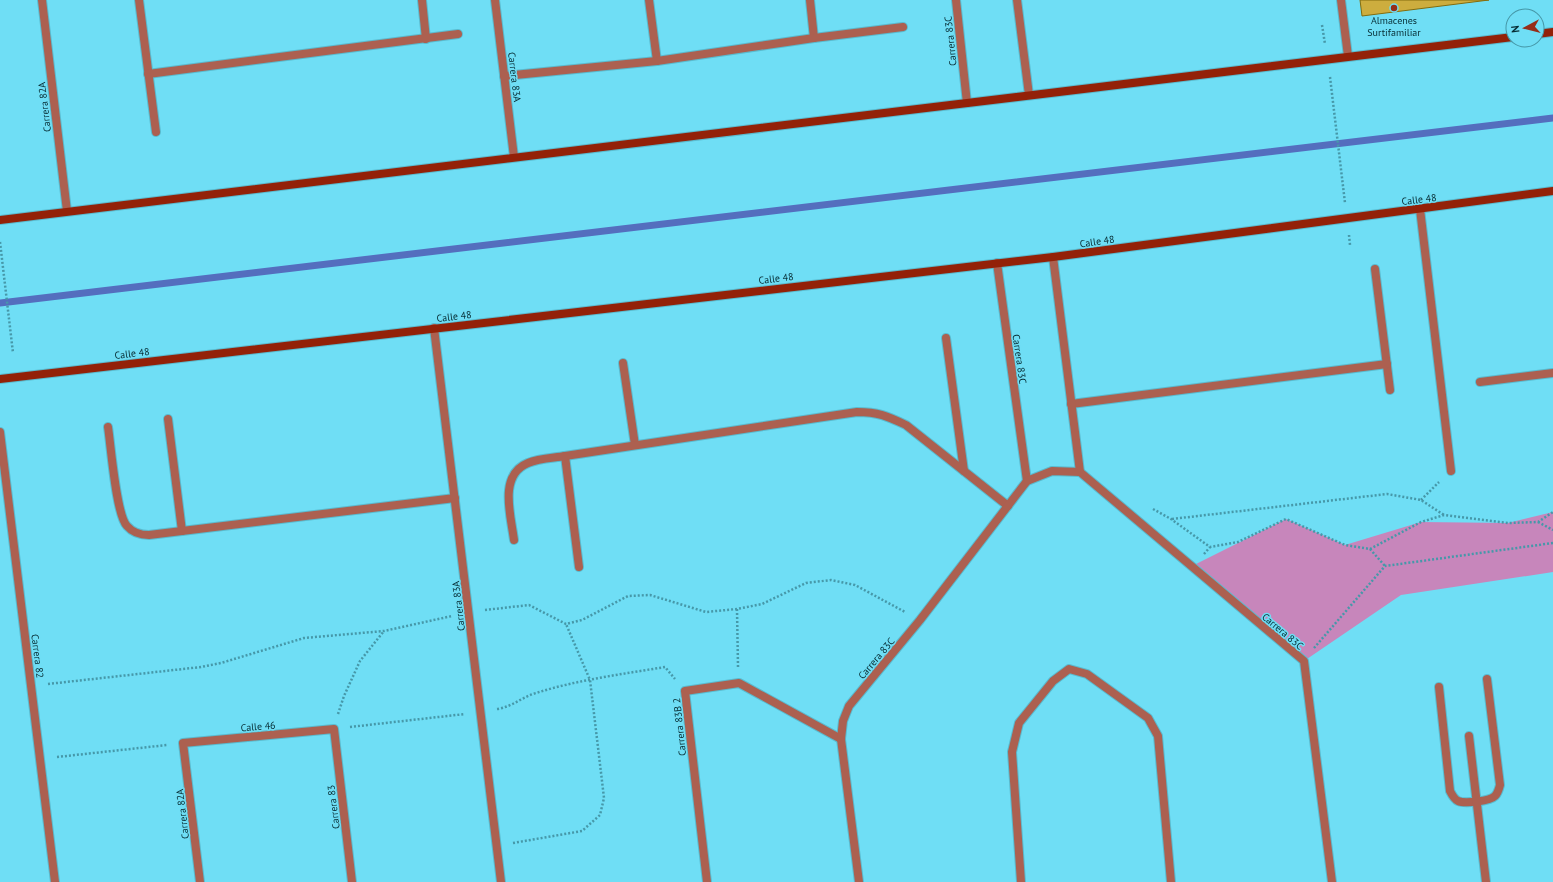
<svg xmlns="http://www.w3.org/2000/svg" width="1553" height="882" viewBox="0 0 1553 882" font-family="'PT Sans',sans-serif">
<rect width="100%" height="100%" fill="#6fdef5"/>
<path fill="#c786bb" d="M1553,512V572L1401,595L1304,661L1192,566L1286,519L1345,545L1421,522L1508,523Z"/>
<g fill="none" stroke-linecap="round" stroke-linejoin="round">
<path stroke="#546ebe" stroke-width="7" d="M0,303L1553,118"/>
</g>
<path fill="#cdad3e" stroke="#836c0e" d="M1360,0H1489L1362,16Z"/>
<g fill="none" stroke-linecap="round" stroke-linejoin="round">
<g stroke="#5abace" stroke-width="10">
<g id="lane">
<path d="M139,0L156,132"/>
<path d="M422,0L426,39"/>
<path d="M649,0L657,61"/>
<path d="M810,0L814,38"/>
<path d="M148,74L458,34"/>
<path d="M504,76L657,61L814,38L903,27"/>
<path d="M1420,209L1451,471"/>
<path d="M1375,269L1390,390"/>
<path d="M946,338L964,471"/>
<path d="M623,363L635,445"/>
<path d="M1480,382L1553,373"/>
<path d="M1071,404L1387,364"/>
<path d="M168,419L182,531"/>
<path d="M108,427C111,446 116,515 127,526C133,533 141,535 149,535L455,498"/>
<path d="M565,456L579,567"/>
<path d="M514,540C511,516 498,475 528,463C539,458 553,458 565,456L857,412C878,412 887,416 906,425L1008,506"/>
<path d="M1439,687L1450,791C1452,795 1454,799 1458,801C1465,804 1490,801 1495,796C1498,793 1499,789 1500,785L1487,679"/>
<path d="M1469,736L1486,882"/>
</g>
</g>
<g stroke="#5abace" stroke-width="10">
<g id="street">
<path d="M42,0L67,211"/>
<path d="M495,0L514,157"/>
<path d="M956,0L967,103"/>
<path d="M1017,0L1029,95"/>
<path d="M1341,0L1348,56"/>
<path d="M1053,257L1080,472"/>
<path d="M997,263L1027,481"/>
<path d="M434,328L501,882"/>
<path d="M0,432L55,882"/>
<path d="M200,882L183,743L334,729L352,882"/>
<path d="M707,882L685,691L739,683L841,739"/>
<path d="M859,882L841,739L843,721L849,706L920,620L1027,481L1052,471L1080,472L1304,661L1332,882"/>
<path d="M1021,882L1012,752L1019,723L1053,681L1069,669L1087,674L1148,718L1158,736L1171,882"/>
</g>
</g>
<g stroke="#5abace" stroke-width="10">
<g id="secondary">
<path d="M1537,34L1553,32"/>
<path d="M0,220L1513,37"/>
<path d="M0,379L1053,257L1553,191"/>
</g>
</g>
<g stroke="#4698a9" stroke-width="2.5" stroke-dasharray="2 2" stroke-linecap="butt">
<path d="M1322,25L1325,44"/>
<path d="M1330,77L1345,203"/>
<path d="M1349,235L1350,245"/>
<path d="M0,242L13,353"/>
<path d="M1421,500L1439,482"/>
<path d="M1153,509L1171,519L1210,547L1238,542L1286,519L1345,545L1370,549L1421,522L1444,515L1508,523L1538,522L1553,512"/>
<path d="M1172,519L1387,494L1421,500L1444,515"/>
<path d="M1538,522L1553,530"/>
<path d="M1370,549L1385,566"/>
<path d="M1204,554L1210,547"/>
<path d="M737,609L738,667"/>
<path d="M485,610L529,605L566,624L582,620L628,596L650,595L706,612L737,609L762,604L806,583L831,580L855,585L905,612"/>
<path d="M1314,648L1385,566L1553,543"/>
<path d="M48,684L201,667L221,663L304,638L384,631L452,616"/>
<path d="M497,709C512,707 522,697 536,693C577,680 623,674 665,667L675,679"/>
<path d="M338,714L344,696L360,661L384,631"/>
<path d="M350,727L465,714"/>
<path d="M57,757L167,745"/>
<path d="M513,843L582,831L600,815L604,798L590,680L566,624"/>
</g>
<use href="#lane" stroke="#ac6050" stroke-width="8"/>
<use href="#street" stroke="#ac6050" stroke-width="8"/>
<use href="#secondary" stroke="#932108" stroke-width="8"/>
</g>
<circle fill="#962d18" stroke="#6fdef5" stroke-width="1.5" cx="1394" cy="8" r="4"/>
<g text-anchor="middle" stroke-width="3" stroke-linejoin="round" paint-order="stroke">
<g font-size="10" fill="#062c33" stroke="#6fdef5">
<text x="1394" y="24">Almacenes<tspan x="1394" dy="12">Surtifamiliar</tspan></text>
</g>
<g font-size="10" fill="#062c33" stroke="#6fdef5">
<text transform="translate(950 41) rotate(-96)" y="4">Carrera 83C</text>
<text transform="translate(515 77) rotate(83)" y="4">Carrera 83A</text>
<text transform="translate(44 107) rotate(-97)" y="4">Carrera 82A</text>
<text transform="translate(1419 199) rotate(-7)" y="4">Calle 48</text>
<text transform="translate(1097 241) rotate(-8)" y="4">Calle 48</text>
<text transform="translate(776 278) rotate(-7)" y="4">Calle 48</text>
<text transform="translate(454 316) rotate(-7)" y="4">Calle 48</text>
<text transform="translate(132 353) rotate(-7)" y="4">Calle 48</text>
<text transform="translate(1020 359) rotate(82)" y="4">Carrera 83C</text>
<text transform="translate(458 606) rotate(-97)" y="4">Carrera 83A</text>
<text transform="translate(1283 631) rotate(40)" y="4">Carrera 83C</text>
<text transform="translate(38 656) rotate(83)" y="4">Carrera 82</text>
<text transform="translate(876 658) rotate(-50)" y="4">Carrera 83C</text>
<text transform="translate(258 726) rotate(-5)" y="4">Calle 46</text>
<text transform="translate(679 727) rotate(-96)" y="4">Carrera 83B 2</text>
<text transform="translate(333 807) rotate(-97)" y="4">Carrera 83</text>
<text transform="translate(182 814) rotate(-97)" y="4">Carrera 82A</text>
</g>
</g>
<g transform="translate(1525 28) rotate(263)"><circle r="19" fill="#6fdef5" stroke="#4597a7"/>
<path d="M0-3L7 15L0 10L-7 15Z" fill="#962d18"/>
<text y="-6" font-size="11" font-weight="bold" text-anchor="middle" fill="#062c33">N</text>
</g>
</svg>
